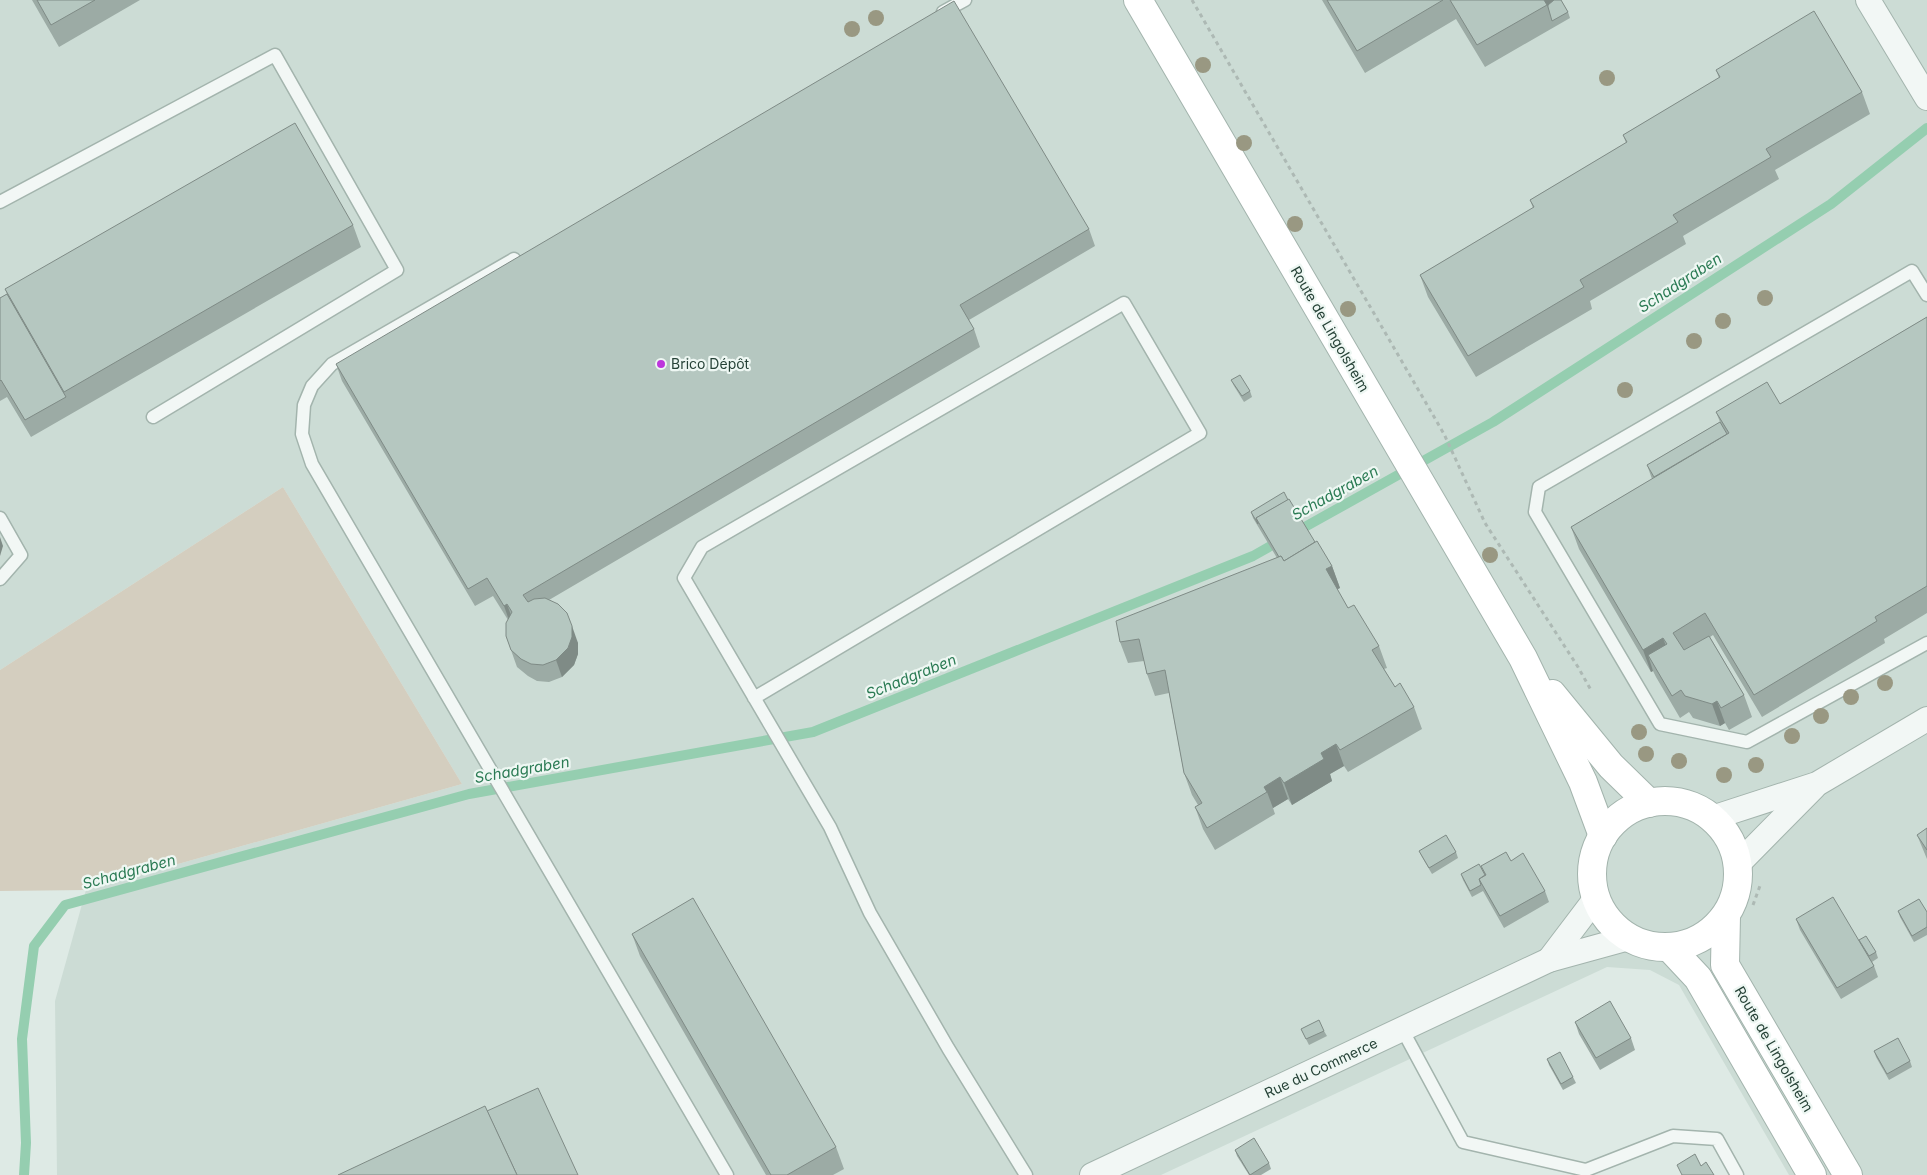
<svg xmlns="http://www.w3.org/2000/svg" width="1927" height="1175" viewBox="0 0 1927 1175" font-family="Inter,sans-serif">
<rect width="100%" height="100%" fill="#deeae5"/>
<path fill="#ccdcd5" d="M0,0H1927V1175H1789L1679,985L1650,970L1607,967L1161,1175H57L55,1001L86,890L462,784L283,487L0,670Z"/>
<path fill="#d4cebf" d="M283,487L462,784L86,890L0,891V670Z"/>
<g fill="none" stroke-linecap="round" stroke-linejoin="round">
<g stroke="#95ceb0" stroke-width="10">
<path d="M1294,533L1493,422L1831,204L1927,128"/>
<path d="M24,1175L26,1143L22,1039L34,946L65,905L469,794L813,732L1253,556L1281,540"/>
</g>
<g stroke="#a3b4ad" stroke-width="15">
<g id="service">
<path d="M943,12L965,0"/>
<path d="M0,202L275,55L397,270L153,417"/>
<path d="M514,259L332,364L312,386L304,405L302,434L312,464L727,1175"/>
<path d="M1927,295L1912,271L1539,487L1535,512L1660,724L1747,742L1927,643"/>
<path d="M0,518L21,555L0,579"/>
<path d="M754,698L1200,433L1124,303L702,547L684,578L830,827L870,913L948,1048L1026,1175"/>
<path d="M1402,1029L1463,1142L1586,1170L1673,1136L1717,1139L1737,1175"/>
</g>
</g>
<g stroke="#a3b4ad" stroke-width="26">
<g id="minor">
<path d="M1868,0L1927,98"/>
<path d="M1712,818L1817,784L1927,719"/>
<path d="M1738,864L1814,787"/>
<path d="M1549,960L1596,898"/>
<path d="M1092,1175L1549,960L1629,938"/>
</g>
</g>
<g stroke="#a3b4ad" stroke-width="30">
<g id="secondary">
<path d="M1138,0L1523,658L1583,782L1603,836"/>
<path d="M1552,694L1611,766L1649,803"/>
<circle cx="1665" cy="874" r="73"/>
<path d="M1726,916L1725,965L1848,1175"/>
<path d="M1669,947L1698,978L1812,1175"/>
</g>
</g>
<g stroke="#adb9b4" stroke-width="3" stroke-dasharray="4 4" stroke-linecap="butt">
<path d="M1192,0L1444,434L1485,523L1578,667L1592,692"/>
<path d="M1675,789L1695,797"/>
<path d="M1581,874L1583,858"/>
<path d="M1753,905L1761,883"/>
</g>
<use href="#service" stroke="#f2f7f5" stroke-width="12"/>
<use href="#minor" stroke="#f2f7f5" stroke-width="24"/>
<use href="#secondary" stroke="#fff" stroke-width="28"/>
</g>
<g fill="#999882">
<circle cx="876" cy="18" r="8"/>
<circle cx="852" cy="29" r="8"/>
<circle cx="1203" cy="65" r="8"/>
<circle cx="1607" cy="78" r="8"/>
<circle cx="1244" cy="143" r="8"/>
<circle cx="1295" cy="224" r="8"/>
<circle cx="1765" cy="298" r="8"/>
<circle cx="1348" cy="309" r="8"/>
<circle cx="1723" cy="321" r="8"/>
<circle cx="1694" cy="341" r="8"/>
<circle cx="1625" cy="390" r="8"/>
<circle cx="1490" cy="555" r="8"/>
<circle cx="1885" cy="683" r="8"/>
<circle cx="1851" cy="697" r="8"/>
<circle cx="1821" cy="716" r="8"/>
<circle cx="1639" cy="732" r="8"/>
<circle cx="1792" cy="736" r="8"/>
<circle cx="1646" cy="754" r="8"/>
<circle cx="1679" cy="761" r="8"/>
<circle cx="1756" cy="765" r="8"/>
<circle cx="1724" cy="775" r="8"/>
</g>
<g fill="#9caba5">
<path d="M32,0H140L59,47Z"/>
<path d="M1322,0H1561L1568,12L1570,18L1485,67L1456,19L1365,73Z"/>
<path d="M1716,70L1862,92L1870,114L1775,170L1779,179L1683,236L1686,244L1590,301L1592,309L1476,377L1428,297L1420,275L1533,208L1530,200L1626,143L1623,135L1719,78Z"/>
<path d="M353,225L361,247L31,437L7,397L0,401V298L7,294L5,289Z"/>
<path d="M1089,229L1095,246L969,320L974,329L980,347L549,600L578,643V654L574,665L562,677L549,682L537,681L528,676L517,667L506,636L508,620L493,596L475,606L342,381L336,364Z"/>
<path d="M1927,317V613L1884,639L1885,643L1762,717L1713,635L1710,637L1744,695L1752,717L1729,730L1725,723L1720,726L1693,718L1689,712L1680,718L1656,677L1653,671L1651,672L1579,549L1571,527L1652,479L1647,465L1720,422L1716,412L1780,404Z"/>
<path d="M1231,380L1250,391L1252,397L1244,402L1234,386Z"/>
<path d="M1251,512L1315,542L1332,566L1340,588L1337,589L1348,608L1379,646L1387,668L1384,669L1395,687L1414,707L1422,729L1348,772L1344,766L1330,774L1332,781L1292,805L1288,799L1273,808L1275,814L1215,850L1203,829L1195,807L1198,805L1192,795L1184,773L1169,693L1155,696L1147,674L1144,661L1128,663L1120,642L1277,558L1253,518Z"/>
<path d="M1927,828V859L1917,835Z"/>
<path d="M1419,851L1456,852L1458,858L1432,874L1422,857Z"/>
<path d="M1511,861L1545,891L1549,902L1504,928L1483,891L1472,897L1463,880L1461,874L1483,871L1481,866Z"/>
<path d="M1898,911L1927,912V935L1914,942L1900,917Z"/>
<path d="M1796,919L1859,940L1876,952L1878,958L1872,962L1874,966L1878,977L1841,999L1800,930Z"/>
<path d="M632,934L836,1147L844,1169L833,1175H766L640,956Z"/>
<path d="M1575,1022L1631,1038L1635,1050L1600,1070L1579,1034Z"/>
<path d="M1301,1029L1324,1031L1327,1036L1309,1045Z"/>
<path d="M1874,1051L1910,1061L1912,1067L1889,1080L1876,1057Z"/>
<path d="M1547,1059L1573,1077L1576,1083L1563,1090L1549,1065Z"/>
<path d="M1235,1150L1269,1163L1271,1169L1261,1175H1249L1237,1156Z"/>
</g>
<g fill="#7f8b86">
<path d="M1543,0H1561L1550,13L1547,5Z"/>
<path d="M0,537L3,546L0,556Z"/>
<path d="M1332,566L1340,588L1334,591L1326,569Z"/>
<path d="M507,604L513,621L510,623L504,606Z"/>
<path d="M572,626L578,643V654L574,665L562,677L556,660Z"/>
<path d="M1663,638L1671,660L1648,655L1653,671L1651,672L1643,650Z"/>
<path d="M1717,701L1725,723L1720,726L1712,704Z"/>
<path d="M1336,744L1344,766L1330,774L1332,781L1292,805L1284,783L1321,753Z"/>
<path d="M1280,777L1288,799L1273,808L1267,792L1264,787Z"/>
</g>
<g fill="#b5c7c0" stroke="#7f8b86">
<path d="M37,0H95L51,25Z"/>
<path d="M1327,0H1443L1357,51Z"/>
<path d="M1450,0H1544L1547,5L1477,45Z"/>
<path d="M1554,0H1561L1568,12L1552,21L1548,7V5Z"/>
<path d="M954,1L1089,229L960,305L974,329L523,595L528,602L534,599L545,598L558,604L567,613L572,626V637L568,648L556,660L543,665L531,664L521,659L511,650L506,636V623L512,612L507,604L504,606L487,578L468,589L336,364Z"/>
<path d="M1814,11L1862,92L1766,149L1771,157L1673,215L1678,222L1580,280L1584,287L1468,356L1420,275L1534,207L1530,200L1627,142L1623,135L1720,77L1716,70Z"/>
<path d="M295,123L353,225L64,392L5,289Z"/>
<path d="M7,294L66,397L25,420L1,380L0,381V298Z"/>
<path d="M1927,317V586L1875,617L1877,621L1754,695L1705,613L1673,633L1684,650L1709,636L1744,695L1721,708L1717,701L1712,704L1685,696L1681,690L1672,696L1648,655L1667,644L1663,638L1643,650L1571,527L1729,433L1716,412L1767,382L1780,404Z"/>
<path d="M1240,375L1250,391L1242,396L1231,380Z"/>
<path d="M1720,422L1727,434L1654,477L1647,465Z"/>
<path d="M1284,492L1288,500L1256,518L1258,524L1251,512Z"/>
<path d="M1289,499L1315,542L1284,561L1281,556L1279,557L1256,518Z"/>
<path d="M1317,541L1332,566L1326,569L1348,608L1354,605L1379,646L1372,650L1395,687L1400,683L1414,707L1340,750L1336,744L1321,753L1324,759L1284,783L1280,777L1264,787L1267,792L1207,828L1195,807L1202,803L1184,773L1165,670L1147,674L1139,639L1120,642L1116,621L1281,556L1284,561Z"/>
<path d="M1927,828V850L1917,835Z"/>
<path d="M1446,835L1456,852L1429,868L1419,851Z"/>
<path d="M1506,852L1511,861L1523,853L1545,891L1500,916L1479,879L1486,875L1481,866Z"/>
<path d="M1479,864L1485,875L1479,879L1481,885L1470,891L1461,874Z"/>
<path d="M1833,897L1874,966L1837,988L1796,919Z"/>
<path d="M693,898L836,1147L787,1175H771L632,934Z"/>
<path d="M1919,899L1927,912V927L1912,936L1898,911Z"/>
<path d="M1866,936L1876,952L1869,956L1859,940Z"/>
<path d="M1610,1001L1631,1038L1596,1058L1575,1022Z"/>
<path d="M1319,1020L1324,1031L1306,1039L1301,1029Z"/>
<path d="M1898,1038L1910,1061L1887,1074L1874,1051Z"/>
<path d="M1560,1052L1573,1077L1561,1084L1547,1059Z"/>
<path d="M538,1088L578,1175H517L487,1111Z"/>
<path d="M485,1106L517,1175H338Z"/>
<path d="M1254,1138L1269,1163L1250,1175L1235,1150Z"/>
<path d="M1695,1154L1701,1166L1706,1162L1714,1175H1682L1677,1165Z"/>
</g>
<circle fill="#bd36dc" stroke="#eef7f3" stroke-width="2" cx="661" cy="364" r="5"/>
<g text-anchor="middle" stroke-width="4.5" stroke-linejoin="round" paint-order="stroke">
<g font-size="14" fill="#264237" stroke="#eef7f3">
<text transform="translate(1330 329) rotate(60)" y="5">Route de Lingolsheim</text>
<text transform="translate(1774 1049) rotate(60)" y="5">Route de Lingolsheim</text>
<text transform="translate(1321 1068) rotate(-25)" y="5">Rue du Commerce</text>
</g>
<g font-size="14" fill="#264237" stroke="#eef7f3" text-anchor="start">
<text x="671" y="369">Brico Dépôt</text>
</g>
<g font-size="15" font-style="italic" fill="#2b7b54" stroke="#eef7f3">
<text transform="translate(1680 283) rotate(-33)" y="5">Schadgraben</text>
<text transform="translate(1335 493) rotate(-29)" y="5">Schadgraben</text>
<text transform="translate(911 677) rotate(-22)" y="5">Schadgraben</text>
<text transform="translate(522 770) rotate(-10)" y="5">Schadgraben</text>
<text transform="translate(129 872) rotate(-15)" y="5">Schadgraben</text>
</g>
</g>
</svg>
